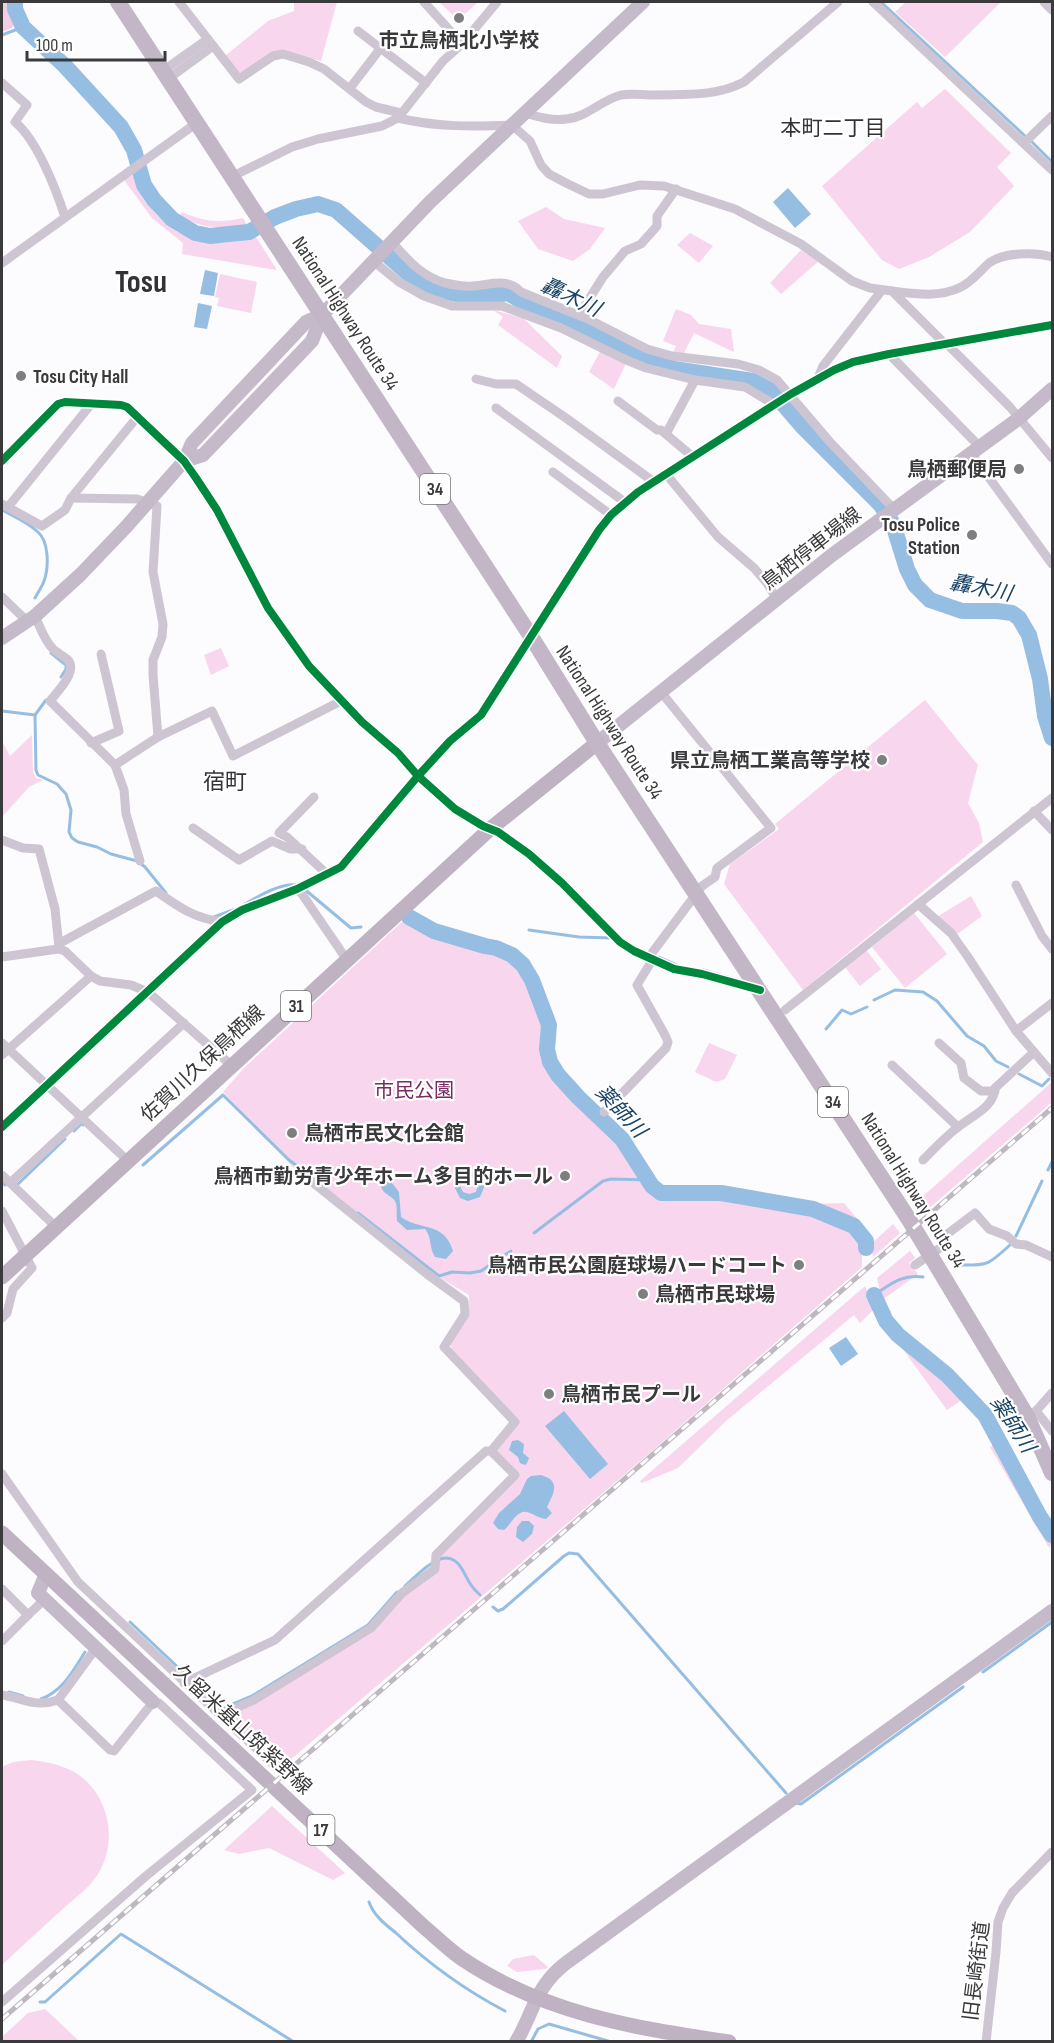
<svg xmlns="http://www.w3.org/2000/svg" width="1054" height="2043" viewBox="0 0 1054 2043" font-family="'Sofia Sans Condensed','Noto Sans JP',sans-serif">
<rect width="100%" height="100%" fill="#fcfbfd"/>
<g fill="#f8d6ed">
<path d="M294,2H337L321,61L285,51L242,73L236,71L225,56L268,21L294,11Z"/>
<path d="M439,2H478L458,20Z"/>
<path d="M906,2H1001L945,57L895,12Z"/>
<path d="M945,89L1011,153L997,167L1014,186L970,232L929,257L899,269L882,260L822,186L917,102L922,108Z"/>
<path d="M133,175C136,182 138,190 142,197C155,217 180,239 205,242C221,245 240,241 256,237L277,270L182,254L183,243L152,218L124,180Z"/>
<path d="M546,207L564,219L605,228L590,249L573,261L538,249L518,221Z"/>
<path d="M182,212C204,222 220,223 243,218L247,225C218,228 206,230 180,216Z"/>
<path d="M690,233L713,246L699,263L677,245Z"/>
<path d="M801,250L819,261L781,294L770,283Z"/>
<path d="M220,274L257,282L251,313L217,306L219,298L215,297Z"/>
<path d="M676,309L691,315L699,324L731,329L734,352L694,333L683,355L673,353L676,346L663,341Z"/>
<path d="M493,310L523,318L562,356L557,368L498,325L503,317Z"/>
<path d="M601,350L626,363L614,389L589,372Z"/>
<path d="M221,648L229,666L211,675L204,655Z"/>
<path d="M925,700L978,765L968,803L979,823L983,842L803,990L724,884L730,864L779,829L775,824Z"/>
<path d="M32,735L33,772L36,778L43,780L29,787L2,817V741L10,756Z"/>
<path d="M971,896L982,916L956,935L937,917Z"/>
<path d="M914,913L947,954L905,988L872,947Z"/>
<path d="M406,918L435,935L502,956L515,961L523,967L530,979L544,1021L541,1054L547,1067L577,1100L613,1134L628,1153L651,1190L662,1196L724,1198L803,1211L851,1229L859,1237L862,1250V1267L652,1451L282,1767L226,1716L373,1630L396,1602L437,1570L440,1555L519,1475L496,1452V1448L519,1422L453,1352L450,1344L469,1314V1295L429,1271L302,1177L223,1092L243,1069Z"/>
<path d="M866,950L881,969L860,986L845,967Z"/>
<path d="M709,1043L737,1055L725,1079L716,1082L695,1072Z"/>
<path d="M1052,1082V1102L919,1217L915,1208L921,1198Z"/>
<path d="M844,1203L859,1221L812,1204Z"/>
<path d="M893,1224L900,1233L873,1257L871,1244Z"/>
<path d="M910,1251L915,1258L909,1263L918,1274L882,1300L877,1278Z"/>
<path d="M865,1286L874,1309L860,1323L854,1315L726,1421L678,1468L642,1483L640,1481Z"/>
<path d="M897,1341L940,1374L963,1399L947,1410Z"/>
<path d="M995,1444L1036,1520L1052,1542L1049,1548L990,1447Z"/>
<path d="M31,1760C48,1762 64,1765 79,1775C112,1799 119,1849 93,1881C86,1890 75,1898 66,1906C45,1925 23,1945 2,1965V1767L13,1762Z"/>
<path d="M272,1806L345,1873L333,1880L269,1848L239,1854L224,1850Z"/>
<path d="M534,1955L548,1967L545,1969L517,1972L507,1966L513,1959Z"/>
<path d="M45,2009L79,2041H2V2037L28,2013Z"/>
</g>
<path fill="#f2cde6" d="M2,2H9V8L16,21L12,28L2,32Z"/>
<g fill="#96bee2" fill-rule="evenodd">
<path d="M788,188L811,214L795,228L773,202Z"/>
<path d="M205,270L218,273L214,296L200,294Z"/>
<path d="M198,303L212,306L207,329L194,327Z"/>
<path d="M471,1170L482,1176L485,1185L480,1197L468,1201L460,1198L454,1186L459,1174ZM469,1177L475,1179L478,1185L476,1192L469,1194L463,1192L460,1186L463,1179Z"/>
<path d="M388,1182L392,1183L399,1192L401,1217C420,1231 444,1221 453,1251L446,1259L435,1257C429,1248 432,1237 425,1229L407,1230L397,1221C396,1215 398,1207 395,1201C391,1195 384,1195 381,1187L383,1183Z"/>
<path d="M846,1337L858,1354L841,1366L829,1348Z"/>
<path d="M564,1411L608,1464L590,1479L545,1426Z"/>
<path d="M518,1440L524,1444L523,1453L529,1458L527,1463L525,1465L520,1463L518,1457L509,1450L512,1441Z"/>
<path d="M541,1475C562,1481 553,1494 547,1507L552,1513L546,1519C538,1518 534,1514 527,1512C516,1510 511,1525 504,1530L498,1529L493,1523L499,1513L520,1494L527,1479L531,1476Z"/>
<path d="M522,1521H529L534,1526L532,1534L523,1542L516,1537L517,1527Z"/>
</g>
<g fill="none" stroke-linecap="round" stroke-linejoin="round">
<g stroke="#96bee2" stroke-width="3">
<path d="M881,2L1025,136"/>
<path d="M2,35L23,27"/>
<path d="M1031,141L1052,162"/>
<path d="M2,510C13,516 28,522 38,532C49,542 49,567 44,581C42,587 38,592 35,598"/>
<path d="M51,653L66,665V669L61,677"/>
<path d="M46,700L35,715L36,770L38,775L57,784L66,794L71,810L69,832L72,838L78,842L97,847L111,854L137,861L145,867L166,893"/>
<path d="M2,711L35,715"/>
<path d="M303,888L351,928L361,927"/>
<path d="M245,904C259,896 280,883 297,885"/>
<path d="M214,917L233,910"/>
<path d="M529,930L579,937L612,938"/>
<path d="M659,957L679,966"/>
<path d="M703,970L734,979"/>
<path d="M874,1000L895,990L923,992L937,1001L967,1036L984,1046L996,1061L1008,1067"/>
<path d="M826,1029L842,1010L851,1014L867,1007"/>
<path d="M1019,1074L1042,1086L1049,1079"/>
<path d="M74,1131L82,1123L83,1125"/>
<path d="M143,1165L223,1095L289,1160L308,1174"/>
<path d="M1048,1170L1052,1162"/>
<path d="M2,1182L5,1185"/>
<path d="M17,1185L65,1139"/>
<path d="M358,1213L439,1276L452,1272L470,1273L481,1271L511,1251"/>
<path d="M534,1233L603,1181L611,1179L649,1180"/>
<path d="M1016,1236L1042,1181"/>
<path d="M956,1265C988,1265 986,1267 1010,1245"/>
<path d="M874,1295C891,1284 902,1274 923,1277"/>
<path d="M405,1586C419,1574 446,1541 462,1569C469,1581 469,1585 480,1595"/>
<path d="M493,1607L498,1611L503,1609L564,1556L569,1553L578,1554L786,1793"/>
<path d="M130,1622L222,1709L225,1708"/>
<path d="M983,1672L1052,1622"/>
<path d="M9,1692L23,1696"/>
<path d="M41,1699C63,1691 73,1671 85,1652"/>
<path d="M233,1704L252,1696L368,1625L397,1592"/>
<path d="M796,1803L801,1804L963,1687"/>
<path d="M369,1902C374,1916 385,1924 396,1933C429,1964 465,1990 505,2011"/>
<path d="M40,2002H45L121,1934L294,2042"/>
<path d="M531,2042L538,2029L549,2024L608,2041"/>
</g>
<g stroke="#96bee2" stroke-width="16">
<path d="M15,2V9L23,27L65,66L121,127L134,150L144,185L154,200L172,219L195,233L210,236L249,232L275,217L296,209L318,204L336,210L411,276L437,290L475,298L508,293L525,303L580,325L674,369L753,381L772,391L802,426L880,504L893,524L907,569L915,585L930,600L962,611H997L1012,613L1019,618L1029,635L1040,679L1045,716L1052,738"/>
<path d="M409,917L434,931L485,946L496,948L512,955L523,965L532,980L549,1025L547,1049L550,1062L558,1075L578,1097L622,1139L652,1186L661,1193H721L813,1209L854,1226L866,1241V1248"/>
<path d="M874,1295L886,1321L898,1335L947,1375L985,1415L1040,1517L1052,1535"/>
</g>
<g stroke="#cec5d2" stroke-width="9">
<path d="M179,2L239,79L273,56L283,54L309,62L324,69L366,102L376,107L401,113"/>
<path d="M424,2L462,44"/>
<path d="M873,2L1052,170"/>
<path d="M1044,2L1052,10"/>
<path d="M358,31L426,83"/>
<path d="M164,70L208,39"/>
<path d="M169,78L213,46"/>
<path d="M2,83L27,105L15,122C37,140 56,189 65,217"/>
<path d="M350,88L380,49"/>
<path d="M525,113C538,117 552,121 566,119C586,118 601,100 621,95C631,93 643,95 653,95C684,94 715,97 744,82L838,2"/>
<path d="M398,118C436,127 473,127 512,125L530,141L541,165L549,174L568,184L589,194H603L640,185L664,186L735,209L801,244L852,281L870,288L892,291L944,343"/>
<path d="M1024,143L1052,116"/>
<path d="M231,177L292,147L318,139L382,126L398,118L443,61L462,44L497,2"/>
<path d="M391,241C407,259 421,276 445,283C454,285 464,287 473,286C491,285 507,277 521,292L588,319L647,349L672,356L738,364L759,370L777,380L830,442L894,509"/>
<path d="M372,260L399,282L424,296L452,306H502L561,328L624,359L646,368L695,380L745,387L775,405"/>
<path d="M2,263L198,122"/>
<path d="M892,291C915,294 939,298 961,287C972,282 980,271 989,263C1004,252 1035,252 1052,257"/>
<path d="M579,315L603,277L625,251L641,244L657,226V216L676,189"/>
<path d="M946,343L1010,407L1052,458"/>
<path d="M889,354L980,447"/>
<path d="M818,378L823,366L882,290"/>
<path d="M476,379L496,384H516L566,418L654,482"/>
<path d="M618,401L657,430H661L693,457"/>
<path d="M496,408L626,503"/>
<path d="M666,434L695,380"/>
<path d="M971,453L1052,564"/>
<path d="M2,461L58,404L65,402L121,405L127,407L184,461L196,478L217,510L268,608L309,666L362,722L398,753L418,776L455,809L483,826L498,832L529,854L562,883L620,942L634,951L674,969L702,974L758,990"/>
<path d="M553,472L611,515"/>
<path d="M666,474L718,537L754,568L767,583L777,599"/>
<path d="M71,498L137,499L157,506L153,572L163,624L162,637L153,660V675L158,737"/>
<path d="M2,504L42,526L65,510L71,498L138,416"/>
<path d="M8,507L92,403"/>
<path d="M2,597L27,621"/>
<path d="M35,616C40,627 44,640 53,649C57,653 64,656 68,660C78,672 57,692 50,701L115,765L158,737L212,711L233,756L341,701"/>
<path d="M91,743L119,731L101,654"/>
<path d="M115,765L124,790L126,814L140,861"/>
<path d="M314,797L279,833L287,837L328,875"/>
<path d="M1034,811L1052,830"/>
<path d="M193,828L239,860L272,841L290,849H302"/>
<path d="M2,840L23,848L39,849L55,909L59,947"/>
<path d="M1016,885L1042,936L1052,949"/>
<path d="M297,889L302,894L347,960"/>
<path d="M918,904L951,933L968,957L1016,1031L1052,1073"/>
<path d="M60,943L156,891C179,907 193,918 222,922"/>
<path d="M2,957L58,949L65,951L91,976L100,981L131,985L148,992L231,1065"/>
<path d="M649,957L702,886L715,877L717,868L771,828L661,692"/>
<path d="M785,1010L1052,798"/>
<path d="M1016,1031L1052,1003"/>
<path d="M2,1043L127,1160"/>
<path d="M939,1043L961,1063L964,1078L981,1091H995"/>
<path d="M2,1055L91,976"/>
<path d="M892,1065L958,1127"/>
<path d="M604,1112L666,1048L668,1042L665,1035L637,985L653,959"/>
<path d="M2,1127L222,922L242,910L297,889L341,867L418,776L450,741L481,715L599,530L611,515L638,492L791,394L834,370L853,362L889,354L1052,325"/>
<path d="M923,1160C934,1149 945,1137 957,1128C971,1116 994,1108 995,1088L1034,1052"/>
<path d="M2,1175L56,1227"/>
<path d="M10,1183L184,1023"/>
<path d="M2,1211L32,1268L13,1289L7,1313L2,1318"/>
<path d="M915,1265L946,1244V1235L975,1213L989,1229L1007,1236L1016,1244L1026,1245L1052,1257"/>
<path d="M1036,1411L1052,1431"/>
<path d="M1027,1416L1036,1411L1052,1393"/>
<path d="M2,1474L78,1582L220,1715L254,1700L371,1628L402,1593L435,1569L436,1555L515,1475L491,1451"/>
<path d="M2,1589L28,1615L44,1600"/>
<path d="M2,1641L28,1615"/>
<path d="M184,1683L275,1640L486,1451H491L515,1422L444,1347L465,1314L464,1301L427,1274L306,1177"/>
<path d="M2,1695C23,1698 35,1708 58,1700"/>
<path d="M220,1715L277,1768"/>
<path d="M2,2002L146,1876L252,1790L159,1703L153,1702L114,1751L110,1750L58,1700L96,1648"/>
<path d="M986,2042L996,1952L998,1922L1003,1908L1012,1893L1052,1852"/>
</g>
<g stroke="#c5bac9" stroke-width="14">
<path d="M184,461L203,455L312,341L322,315"/>
<path d="M2,638L35,616L80,575L126,527L184,461L192,443L306,322L322,315L430,202L643,2"/>
<path d="M597,743L832,555L1018,419L1052,389"/>
<path d="M46,1574L38,1593L153,1702"/>
<path d="M516,2042C529,2021 535,1994 552,1976C556,1971 561,1967 566,1963L1052,1611"/>
</g>
<g stroke="#bfb2c3" stroke-width="15">
<path d="M2,1277L490,829L597,743"/>
<path d="M2,1533L423,1926C435,1936 448,1949 461,1958C542,2013 634,2028 729,2042"/>
</g>
<path stroke="#c2b6c7" stroke-width="16" d="M118,2L532,638L597,743L908,1218L1027,1416L1052,1473"/>
<g stroke="#beb8c1" stroke-width="5">
<path id="rail" d="M2,2019L1052,1108"/>
</g>
<use href="#rail" stroke="#fff" stroke-width="3" stroke-dasharray="9" stroke-linecap="butt"/>
<g stroke="#fff" stroke-width="11">
<g id="cycleway">
<path d="M2,461L58,404L65,402L121,405L127,407L184,461L196,478L217,510L268,608L309,666L362,722L398,753L418,776L455,809L483,826L498,832L529,854L562,883L620,942L634,951L674,969L702,974L760,990"/>
<path d="M2,1127L222,922L242,910L297,889L341,867L418,776L450,741L481,715L599,530L611,515L638,492L791,394L834,370L853,362L889,354L1052,325"/>
</g>
</g>
<use href="#cycleway" stroke="#00873e" stroke-width="8"/>
</g>
<g fill="#7e7e80" stroke="#fff" stroke-width="2">
<circle cx="459" cy="18" r="6"/>
<circle cx="21" cy="376" r="6"/>
<circle cx="1019" cy="469" r="6"/>
<circle cx="972" cy="535" r="6"/>
<circle cx="882" cy="760" r="6"/>
<circle cx="292" cy="1133" r="6"/>
<circle cx="565" cy="1176" r="6"/>
<circle cx="799" cy="1265" r="6"/>
<circle cx="643" cy="1294" r="6"/>
<circle cx="549" cy="1394" r="6"/>
</g>
<g text-anchor="middle" stroke-width="4.5" stroke-linejoin="round" paint-order="stroke">
<g fill="#fff" stroke="#757576" stroke-width="1.5">
<rect x="420" y="474" width="30" height="30" rx="4.5"/>
<rect x="281" y="991" width="30" height="30" rx="4.5"/>
<rect x="818" y="1087" width="30" height="30" rx="4.5"/>
<rect x="307.5" y="1815" width="27" height="30" rx="4.5"/>
</g>
<g font-size="18" font-weight="bold" fill="#3a3a3c">
<text x="435" y="495">34</text>
<text x="296" y="1012">31</text>
<text x="833" y="1108">34</text>
<text x="321" y="1836">17</text>
</g>
<g font-size="20" font-weight="bold" fill="#3a3a3c" stroke="#fff" text-anchor="end">
<text x="459" y="47" text-anchor="middle">市立鳥栖北小学校</text>
<text x="33" y="383" text-anchor="start">Tosu City Hall</text>
<text x="1007" y="476">鳥栖郵便局</text>
<text x="960" y="531">Tosu Police<tspan x="960" dy="23">Station</tspan></text>
<text x="870" y="767">県立鳥栖工業高等学校</text>
<text x="304" y="1140" text-anchor="start">鳥栖市民文化会館</text>
<text x="553" y="1183">鳥栖市勤労青少年ホーム多目的ホール</text>
<text x="787" y="1272">鳥栖市民公園庭球場ハードコート</text>
<text x="655" y="1301" text-anchor="start">鳥栖市民球場</text>
<text x="561" y="1401" text-anchor="start">鳥栖市民プール</text>
</g>
<g font-size="20" fill="#3a3a3c" stroke="#fff">
<text transform="translate(346 313) rotate(57)" y="7">National Highway Route 34</text>
<text transform="translate(811 548) rotate(-38)" y="7">鳥栖停車場線</text>
<text transform="translate(610 722) rotate(57)" y="7">National Highway Route 34</text>
<text transform="translate(202 1063) rotate(-43)" y="7">佐賀川久保鳥栖線</text>
<text transform="translate(914 1190) rotate(58)" y="7">National Highway Route 34</text>
<text transform="translate(243 1729) rotate(43)" y="7">久留米基山筑紫野線</text>
<text transform="translate(976 1971) rotate(-83)" y="7">旧長崎街道</text>
</g>
<g font-size="20" fill="#772c62" stroke="#fff">
<text x="414" y="1097">市民公園</text>
</g>
<g font-size="21" fill="#323136" stroke="#fff">
<text x="833" y="135">本町二丁目</text>
</g>
<g font-size="21" font-style="italic" fill="#1a4466" stroke="#fff">
<text transform="translate(571 297) rotate(25)" y="7">轟木川</text>
<text transform="translate(981 588) rotate(11)" y="7">轟木川</text>
<text transform="translate(621 1111) rotate(47)" y="7">薬師川</text>
<text transform="translate(1013 1424) rotate(57)" y="7">薬師川</text>
</g>
<g font-size="22" fill="#323136" stroke="#fff">
<text x="225" y="789">宿町</text>
</g>
<g font-size="32" font-weight="bold" fill="#323136" stroke="#fff">
<text x="141" y="292">Tosu</text>
</g>
</g>
<rect width="1054" height="2043" fill="none" stroke="#3a3a3c" stroke-width="6"/>
<path d="M27 51v9h138v-9" fill="none" stroke="#3a3a3c" stroke-width="3"/>
<text x="36" y="51" font-size="18" fill="#3a3a3c" stroke="#ffffff" stroke-width="4.5" paint-order="stroke">100 m</text>
</svg>
